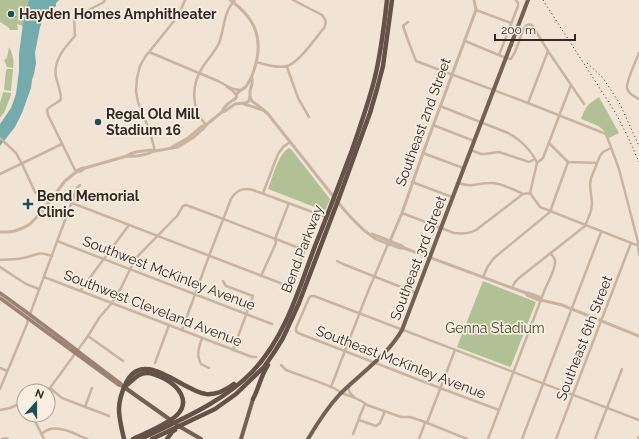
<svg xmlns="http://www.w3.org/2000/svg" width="639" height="439" viewBox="0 0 639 439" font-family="Raleway,sans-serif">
<rect width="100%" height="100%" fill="#f1e4d5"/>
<g fill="#b1c095">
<path d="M0,0H29L24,16L23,26L17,24L18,30H10L8,27L0,22Z"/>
<path d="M9,47C12,52 15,62 13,68L7,67L4,60L7,58Z"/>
<path d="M7,69H13L11,91L4,90L6,70Z"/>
<path d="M3,92L11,93V95L4,113L0,118V103Z"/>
<path d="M599,97L619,133L609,138C602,125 593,124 581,119C586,106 587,105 599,97Z"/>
<path d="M289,148L291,149L330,199L325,211L268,189C273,177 278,154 289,148Z"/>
<path d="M483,281L536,302L511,366L510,367L457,347Z"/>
</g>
<path fill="#74acae" d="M29,0H59L56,3V6L49,12L43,20L40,27L35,53L36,63L34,74L32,80L31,88L22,113L15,127L0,146V124L11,108L16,94L19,71V54L24,16L22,13L25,11Z"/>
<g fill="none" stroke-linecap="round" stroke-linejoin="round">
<g stroke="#c9b3a1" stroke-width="2.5">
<path d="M476,10L511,23"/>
<path d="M408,22L403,26L409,43L416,61L528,103L606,134L619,169L638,242L639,255"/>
<path d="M465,41L506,58L511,59L515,52L524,28C526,25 529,24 532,25L548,51L584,104"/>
<path d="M149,52L218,81L233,89L240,90"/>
<path d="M639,53C636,60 626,82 627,88C628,94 635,97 639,99"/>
<path d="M499,55L518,6V3L516,0"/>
<path d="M256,62C264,64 280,69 287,66C299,63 316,37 324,28C327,22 326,20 322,15L293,0"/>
<path d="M287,67L298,98L309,117"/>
<path d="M227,87L233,91L236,95"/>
<path d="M528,103L548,51"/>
<path d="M440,106L508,133C520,139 532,151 537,163L530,193L540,207L639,246"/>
<path d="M206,125C191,109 191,86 202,68C207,60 215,52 219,43C223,33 223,23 227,13C228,8 232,4 235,0"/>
<path d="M433,125L474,141"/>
<path d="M0,138L16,153L22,164L35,192L49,203"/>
<path d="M549,143L568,162L597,163"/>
<path d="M471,150L481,154H485L499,152L529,162L535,159"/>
<path d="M155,151L150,132L138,102L136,91L137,78L140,66L145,57L178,16L185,0"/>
<path d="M423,153L463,168"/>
<path d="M537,163L543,158L571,85"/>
<path d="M76,172L48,115L47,110C51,104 58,104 61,99C61,92 58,85 56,77C53,61 64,48 75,36L74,20L77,16L104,2L105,0"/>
<path d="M0,174L62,144"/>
<path d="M412,182L452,197"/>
<path d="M458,183C473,188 476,183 490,183C498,182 515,190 523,194"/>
<path d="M263,193L278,154L283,147L290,142"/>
<path d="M402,213L454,233C462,234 469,234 476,230L523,194L530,193"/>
<path d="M57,241L246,314L272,324"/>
<path d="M0,260C8,259 15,260 23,258C36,256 37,250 52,256"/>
<path d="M337,261L343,264L416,293"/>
<path d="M0,267L26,284L39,289"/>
<path d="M261,276L276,243L275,239L289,203"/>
<path d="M44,277L252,357H256"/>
<path d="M483,277L488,266L494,258L550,212L568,162"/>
<path d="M223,281L226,286L253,296L233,350"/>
<path d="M512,288L515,282L519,278L585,226L591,211L592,203L590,185L591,178L600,156L603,152L611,148"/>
<path d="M80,291L129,225"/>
<path d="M30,314L77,188L80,185"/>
<path d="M182,330L209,256L231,199C236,190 243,187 253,190L326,217"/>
<path d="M88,336L123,361"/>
<path d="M202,338C199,347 196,355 201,364L209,368"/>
<path d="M155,363L169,325"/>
<path d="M281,365L286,370C301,376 316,380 331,387C335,388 338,391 342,393C351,397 359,398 367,405L401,417H410L425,422L467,439"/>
<path d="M0,368L7,371"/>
<path d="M331,387L367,294L388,244"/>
<path d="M348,387L350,393L354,397"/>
<path d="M50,388L62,398L109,416"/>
<path d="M0,389L27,324L28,318"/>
<path d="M46,391L50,388L88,336L99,318L111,304L121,288L135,259L177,216L183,206L186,205L197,209L302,249L304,252L291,284L288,286C216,259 144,231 72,203"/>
<path d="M365,404L359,418V420L376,426L380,423L385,411"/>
<path d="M85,407L92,388"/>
<path d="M0,410L10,408L24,402"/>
<path d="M499,410L440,388L298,333L296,331V328L309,298L311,296H314L639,420"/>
<path d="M32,415L44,439"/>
<path d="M427,423L455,350"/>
<path d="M41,434C44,432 47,430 50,429C62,426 77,435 87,439"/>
<path d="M353,434L359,419"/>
<path d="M2,439L5,438L8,439"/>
<path d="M419,439L425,423"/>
<path d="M488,439L545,289C548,282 556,269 555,261C555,258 552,255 550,253"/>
<path d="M522,439L601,232"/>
<path d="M556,439L601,321L631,243"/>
<path d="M595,439L622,369"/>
<path d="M638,439L639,437"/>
</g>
<g stroke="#c9b3a1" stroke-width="3">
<path d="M230,0C251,15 262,32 257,59C255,68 253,76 247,85C244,91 236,89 236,98"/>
<path d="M250,97L252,101L260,107L268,114L341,206C351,218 363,231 376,239C384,243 393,245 400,248H404"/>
<path d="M244,104L263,110"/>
<path d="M222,112C224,105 231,102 236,98"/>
<path d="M172,147L188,138L201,127L206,125"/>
<path d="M127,156C135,157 147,155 154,151"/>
<path d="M76,172L81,171L85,168"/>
<path d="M0,232H9L15,231L25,227L30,224L40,214L65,181L76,172L78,170L82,168H85L127,156L130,154L136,152L150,150L155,151L178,147L194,137L203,129L206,125L222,112L225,111L235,104L245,103L249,101L250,97V91L252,84V78"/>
<path d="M372,234L402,246L404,248L526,293H528L539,297L541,300"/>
<path d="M390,241L402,213L423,153L476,10L474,0"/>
<path d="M526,293L527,295L539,300H541L562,305L639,336"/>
</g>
<g stroke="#9c8273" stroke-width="3.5">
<path d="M0,293C41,322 80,353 120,383L124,387"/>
<path d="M0,298L119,385L123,386"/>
</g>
<g stroke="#756055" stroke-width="4">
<path d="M124,387L172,421"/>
<path d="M177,425L201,439"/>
<path d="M241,439L253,399"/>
<path d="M308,439C318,422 327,408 340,394C361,373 387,356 402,330L528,0"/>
</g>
<g stroke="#645248" stroke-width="4.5">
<path d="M124,387C133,382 136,373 147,373C153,373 159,376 165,379C178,386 191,401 177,415C169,423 144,434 133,439"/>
<path d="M253,399C259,388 261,375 268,365"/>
<path d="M124,439C119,416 115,406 126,383C143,347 182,391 206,394C216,395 226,390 234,384"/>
<path d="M141,439C179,420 222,403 252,372C285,338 299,289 315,246C328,214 340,182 352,150C360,127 368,104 374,81C381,54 384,27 387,0"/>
<path d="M152,439L215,409L236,394L264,367L275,351L283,338L299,303L339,198L370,113L377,89L383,66L392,0"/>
<path d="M167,439L172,432L175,430"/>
</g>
<g stroke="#332924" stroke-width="1" stroke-dasharray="1 3" stroke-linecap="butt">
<path d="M543,0L615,112L628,137L639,162"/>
<path d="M587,63L603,78L620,104L639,146"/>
</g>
</g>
<g fill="#1a5155" stroke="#f9eee1" stroke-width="1.5">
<circle cx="11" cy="14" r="4"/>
<circle cx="98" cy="122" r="4"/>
<path d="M26 198h4v4h4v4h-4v4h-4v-4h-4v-4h4z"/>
</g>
<g text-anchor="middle" stroke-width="3.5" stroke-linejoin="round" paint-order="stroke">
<g font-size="14" font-weight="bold" fill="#332924" stroke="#f9eee1" text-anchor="start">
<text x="19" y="19">Hayden Homes Amphitheater</text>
<text x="106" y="119">Regal Old Mill<tspan x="106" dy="16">Stadium 16</tspan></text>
<text x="37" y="201">Bend Memorial<tspan x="37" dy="16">Clinic</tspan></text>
</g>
<g font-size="14" fill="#332924" stroke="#f9eee1">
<text transform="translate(423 122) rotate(-70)" y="5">Southeast 2nd Street</text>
<text transform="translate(302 249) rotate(-69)" y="5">Bend Parkway</text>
<text transform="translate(418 258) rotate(-69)" y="5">Southeast 3rd Street</text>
<text transform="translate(169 273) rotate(21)" y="5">Southwest McKinley Avenue</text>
<text transform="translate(153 308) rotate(21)" y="5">Southwest Cleveland Avenue</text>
<text transform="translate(584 338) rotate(-69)" y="5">Southeast 6th Street</text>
<text transform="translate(401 362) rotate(21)" y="5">Southeast McKinley Avenue</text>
</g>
<g font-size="14" fill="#425128" stroke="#f9eee1">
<text x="495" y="333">Genna Stadium</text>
</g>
</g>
<g transform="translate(36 403) rotate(21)"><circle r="19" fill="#f9eee1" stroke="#aa9f95"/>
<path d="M0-3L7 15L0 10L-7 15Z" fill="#1a5155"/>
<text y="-6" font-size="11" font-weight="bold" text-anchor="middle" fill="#332924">N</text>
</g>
<path d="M495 34v6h80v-6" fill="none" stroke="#332924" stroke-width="2"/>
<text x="501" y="34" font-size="12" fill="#332924" stroke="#f9eee1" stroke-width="3" paint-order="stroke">200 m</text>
</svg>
